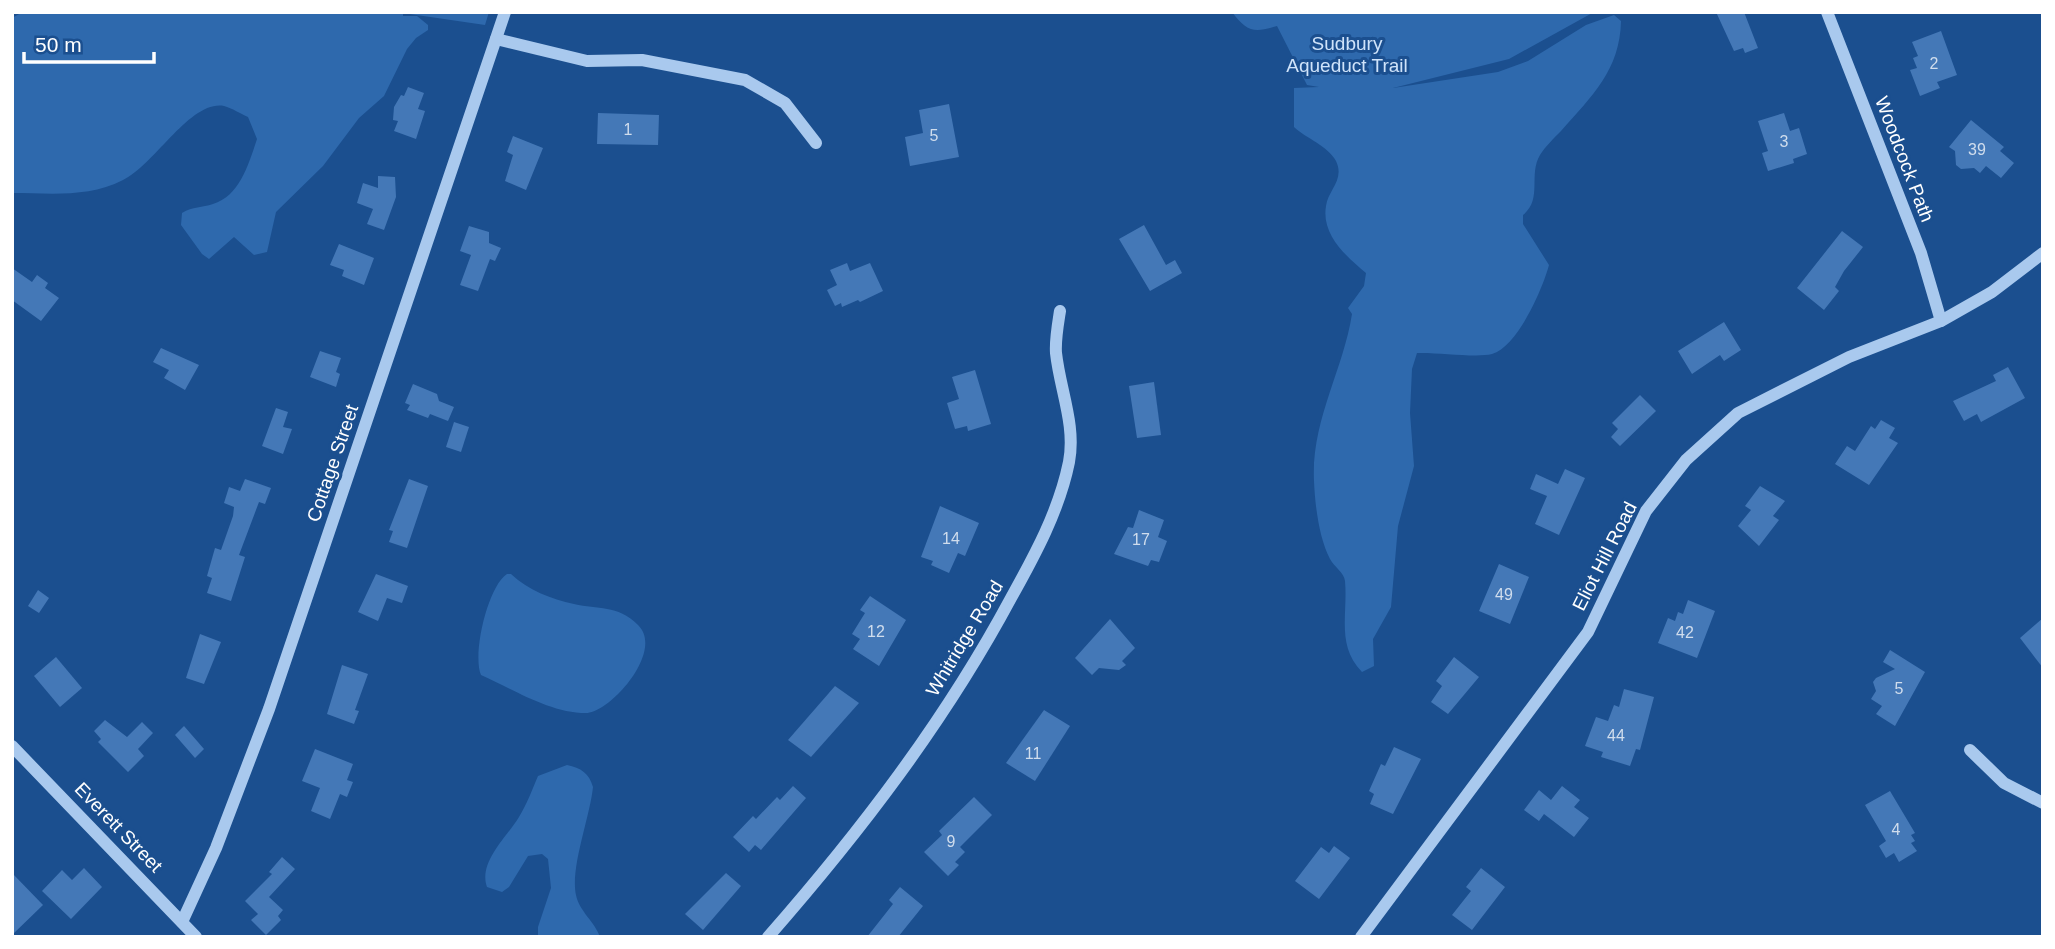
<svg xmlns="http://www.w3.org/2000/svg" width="2055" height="949" viewBox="0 0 2055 949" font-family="Helvetica,sans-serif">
<rect width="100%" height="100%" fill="#1b4f8f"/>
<g fill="#2e69ad">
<path d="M23,12H489L485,25L403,13V16H417L428,25V30L416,38L407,49L384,96L359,118L323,166L276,212L267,252L254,255L234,237L209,259L202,254L181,225L182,213C193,206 202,208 213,204C240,196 249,163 257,139L248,117C241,114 232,108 224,106C190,100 155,165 123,180C88,198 50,193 12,193V18Z"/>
<path d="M1232,12H1594L1509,59L1393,88L1498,72L1528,61L1586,25L1614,15L1621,21C1620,70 1592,96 1561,131C1554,138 1545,147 1540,155C1528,175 1543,199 1523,215V224L1549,265C1543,288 1518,346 1492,354C1476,358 1436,352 1417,353L1412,369L1410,413L1414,466L1398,526L1391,607L1373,639L1374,666L1362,672C1336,645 1348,614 1345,581C1344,572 1334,567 1330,559C1319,538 1315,505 1314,481C1311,421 1343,371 1352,314L1348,308L1364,286L1366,273C1347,257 1321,235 1326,206C1328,190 1345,180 1336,161C1327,145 1307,139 1294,127V88L1319,87L1307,85L1277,26C1254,33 1247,32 1232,12Z"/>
<path d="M507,574H511C528,590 551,599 574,604C598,610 617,604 638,625C665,651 610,713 586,713C550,713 513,689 481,675C472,654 488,586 507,574Z"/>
<path d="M567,765C581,768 589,773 593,787C590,817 570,868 576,895C579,911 595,922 600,937H538V927L551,888L548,859L542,854L528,856L509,887L502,892L487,887C478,862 507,837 519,817C527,804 532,790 538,776Z"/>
</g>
<g fill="#4478b7">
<path d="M1716,12H1744L1758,48L1745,53L1743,48L1734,51Z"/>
<path d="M1941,31L1957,75L1937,82L1940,88L1920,96L1910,70L1917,68L1913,58L1918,56L1912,42Z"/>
<path d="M408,87L424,93L418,109L425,111L416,139L394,131L398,121L393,120L394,107L401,95L404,96Z"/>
<path d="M949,104L959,157L910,166L905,137L923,133L919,110Z"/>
<path d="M598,113L659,115L658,145L597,144Z"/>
<path d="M1784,113L1790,131L1799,128L1807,154L1793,159L1794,163L1768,171L1762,153L1768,151L1758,121Z"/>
<path d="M1971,120L2004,147L2000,151L2014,163L2001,178L1986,166L1980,173L1974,168L1961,169L1956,165L1955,151L1949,147Z"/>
<path d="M513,136L543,148L526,190L505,181L513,155L507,152Z"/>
<path d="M378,176L395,177L396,197L384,230L367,224L373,209L357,203L363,183L378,188Z"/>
<path d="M1144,225L1166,265L1175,260L1182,273L1150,291L1119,239Z"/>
<path d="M469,226L489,232V243L501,248L495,261L490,259L478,291L460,285L471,255L460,251Z"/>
<path d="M1842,231L1863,247L1844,271L1835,287L1839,291L1824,310L1797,288Z"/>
<path d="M339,244L374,258L364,285L342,276L344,270L330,265Z"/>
<path d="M847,263L850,271L870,263L883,291L860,302L858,300L842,307L841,303L835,306L827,290L837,285L830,270Z"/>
<path d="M12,268L32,282L37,275L48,283L45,288L59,298L41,321L12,300Z"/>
<path d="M1724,322L1741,350L1724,361L1720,355L1692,374L1678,351Z"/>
<path d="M161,348L199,365L185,390L164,378L169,370L153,362Z"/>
<path d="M320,351L341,358L336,372L340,374L336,387L310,377Z"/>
<path d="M2008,367L2025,398L1981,422L1977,414L1964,421L1953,401L1996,381L1993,375Z"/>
<path d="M975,370L991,424L968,431L967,426L955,429L947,403L959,399L952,377Z"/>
<path d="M1154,382L1161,435L1137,438L1129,386Z"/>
<path d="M413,384L437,394L439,401L454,407L448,421L430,414L428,418L407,410L410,405L405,403Z"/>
<path d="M1640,395L1656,411L1620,446L1611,437L1618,429L1612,423Z"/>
<path d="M276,408L288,412L283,427L292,429L283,454L262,446Z"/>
<path d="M1881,420L1895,428L1889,438L1898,443L1869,485L1835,464L1847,446L1855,451L1871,426L1875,429Z"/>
<path d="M454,422L469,427L461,452L446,447Z"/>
<path d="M1565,469L1585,478L1559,535L1535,524L1547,496L1530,489L1536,474L1558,484Z"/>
<path d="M245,479L271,488L265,504L259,502L239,555L245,557L231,601L207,593L212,578L207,576L215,548L221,550L233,516L234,507L224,503L229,487L240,491Z"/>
<path d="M409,479L428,486L407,548L389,542L393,531L389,530Z"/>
<path d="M1760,486L1785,501L1773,516L1779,520L1759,546L1738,526L1751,510L1745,506Z"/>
<path d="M940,506L979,523L965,556L958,553L949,573L931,565L933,561L921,557Z"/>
<path d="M1139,510L1164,520L1158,537L1167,541L1159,562L1151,560L1148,566L1114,554L1128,527L1133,528Z"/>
<path d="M1499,564L1529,577L1510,624L1479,611Z"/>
<path d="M376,574L408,586L402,603L387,598L378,621L358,612Z"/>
<path d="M38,590L49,598L39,613L28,606Z"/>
<path d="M870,596L906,620L879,666L853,649L860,639L852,634L865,613L860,610Z"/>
<path d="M1688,600L1715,611L1697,658L1658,643L1668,618L1675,621L1678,612L1683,614Z"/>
<path d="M2043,618V668L2020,638Z"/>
<path d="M1110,619L1135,648L1122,661L1126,665L1119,670L1099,668L1092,675L1075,658Z"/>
<path d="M200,634L221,642L204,684L186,678Z"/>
<path d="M1890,650L1925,672L1895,726L1876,714L1882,706L1871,699L1876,691L1873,682L1876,678L1895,669L1883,662Z"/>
<path d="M56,657L82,688L60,707L34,676Z"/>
<path d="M1454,657L1479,677L1448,714L1431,702L1442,686L1436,681Z"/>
<path d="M342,665L368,674L355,710L359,711L354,724L327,714Z"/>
<path d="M835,686L859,703L811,757L788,740Z"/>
<path d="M1624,689L1654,697L1640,750L1636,749L1630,766L1601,757L1603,752L1585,746L1596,717L1608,721L1614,705L1619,707Z"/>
<path d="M1044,710L1070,726L1035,781L1006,763Z"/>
<path d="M105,720L127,737L142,722L153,733L138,749L144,756L128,772L98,742L101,739L94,731Z"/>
<path d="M184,726L204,749L195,758L175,735Z"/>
<path d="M1394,747L1421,759L1393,814L1370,804L1374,794L1369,791L1381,764L1385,766Z"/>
<path d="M315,749L353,764L347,780L353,782L347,797L340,794L330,819L311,811L320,788L302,781Z"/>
<path d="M793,786L806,798L761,850L755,845L749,852L733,837L753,816L756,819L777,797L780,800Z"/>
<path d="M1562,786L1580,800L1574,807L1589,818L1574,837L1544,814L1539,821L1524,810L1539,790L1551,800Z"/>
<path d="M1890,791L1915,833L1911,835L1915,841L1911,843L1917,851L1899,862L1894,853L1886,858L1879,846L1886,841L1865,805Z"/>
<path d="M974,797L992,815L960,847L965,852L955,862L959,865L948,876L924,852L942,835L939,831Z"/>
<path d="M1334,846L1350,858L1319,899L1295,881L1321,847L1329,853Z"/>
<path d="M282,857L295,869L269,897L283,910L278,916L281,920L266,935L251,920L258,914L245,901L272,874L269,872Z"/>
<path d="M84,868L102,887L71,919L42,891L62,870L72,880Z"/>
<path d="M1481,868L1505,887L1472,930L1452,915L1471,891L1466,887Z"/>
<path d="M12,873L43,905L12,935Z"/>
<path d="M726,873L741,886L703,930L685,914Z"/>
<path d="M900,887L923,906L898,937H867L893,904L889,900Z"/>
</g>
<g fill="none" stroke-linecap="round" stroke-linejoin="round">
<g stroke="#a9c9ee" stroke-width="12">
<path d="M1827,12L1921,253L1941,321"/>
<path d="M496,39L587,61L642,60L745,80L785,103L816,143"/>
<path d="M12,746L196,937"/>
<path d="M1970,750L2004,783L2043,803"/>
<path d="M182,922L216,848L269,709L505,12"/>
<path d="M768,937C860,832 945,721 1011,598C1035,555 1059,511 1069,462C1076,425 1060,390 1056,353C1055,340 1058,324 1060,311"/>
<path d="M1361,937L1588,632L1646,511L1686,460L1738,413L1849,357L1941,321L1992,292L2043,253"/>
</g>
</g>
<g text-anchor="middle" stroke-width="6" stroke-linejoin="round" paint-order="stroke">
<g font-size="16" fill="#d0dded">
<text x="1934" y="69">2</text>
<text x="628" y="135">1</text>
<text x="934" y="141">5</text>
<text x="1784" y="147">3</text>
<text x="1977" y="155">39</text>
<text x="951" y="544">14</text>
<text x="1141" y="545">17</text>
<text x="1504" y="600">49</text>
<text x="876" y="637">12</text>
<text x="1685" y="638">42</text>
<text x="1899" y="694">5</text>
<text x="1616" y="741">44</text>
<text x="1033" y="759">11</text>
<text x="1896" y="835">4</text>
<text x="951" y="847">9</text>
</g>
<g font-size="19" fill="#cfe3fa" stroke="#1b4f8f">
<text x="1347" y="50">Sudbury<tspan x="1347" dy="22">Aqueduct Trail</tspan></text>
</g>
<g font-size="19" fill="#fff" stroke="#1b4f8f">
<text transform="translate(1905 159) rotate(69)" y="7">Woodcock Path</text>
<text transform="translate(332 463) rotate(-71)" y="7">Cottage Street</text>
<text transform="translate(1604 556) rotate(-63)" y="7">Eliot Hill Road</text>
<text transform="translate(964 638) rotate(-59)" y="7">Whitridge Road</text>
<text transform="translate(119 827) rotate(46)" y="7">Everett Street</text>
</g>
</g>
<rect width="2055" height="949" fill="none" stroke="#ffffff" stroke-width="28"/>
<path d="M24 52v10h130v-10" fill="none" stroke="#ffffff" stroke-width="3.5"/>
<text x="35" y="52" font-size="21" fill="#ffffff" stroke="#1b4f8f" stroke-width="5" paint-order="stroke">50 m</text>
</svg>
